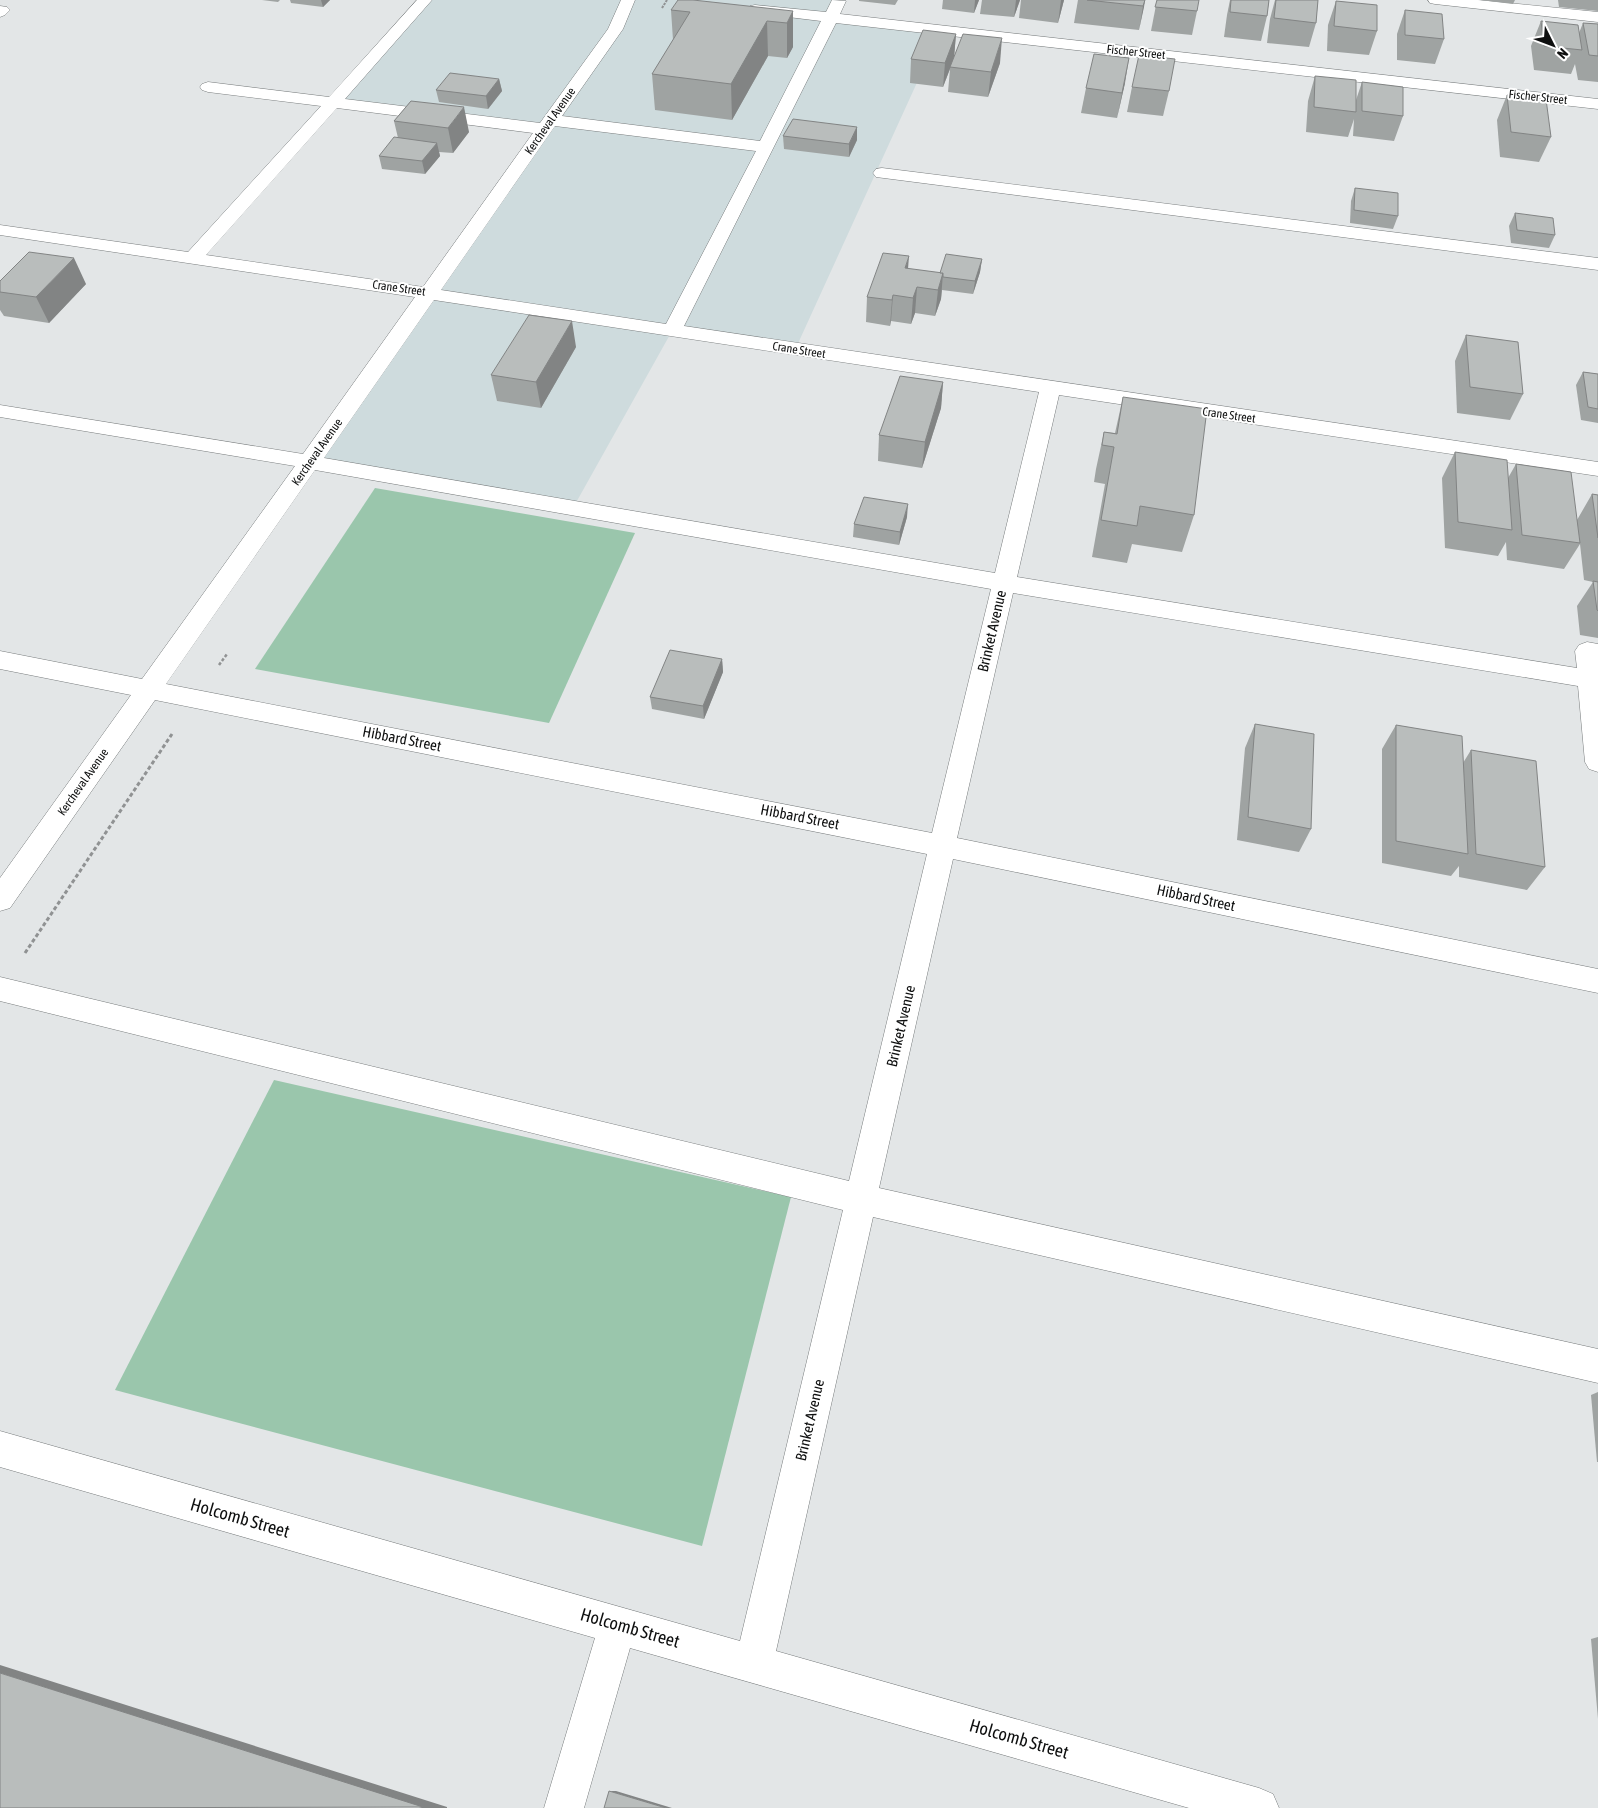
<svg xmlns="http://www.w3.org/2000/svg" width="1598" height="1808" viewBox="0 0 1598 1808" font-family="'Asap Condensed',sans-serif">
<rect width="100%" height="100%" fill="#e3e6e7"/>
<path fill="#cedbdd" d="M425,0H839L830,17L941,30L795,350L672,331L573,508L310,462L544,129L333,102Z"/>
<g fill="#9ac6ac">
<path d="M375,488L635,533L549,723L255,669Z"/>
<path d="M274,1080L791,1197L702,1546L115,1390Z"/>
</g>
<g fill="none" stroke-linecap="round" stroke-linejoin="round">
<g stroke="#787c7d" stroke-width="1">
<g id="minor">
<path d="M417,0H432L345,99L540,123L608,29L621,0H635L623,29L562,116L760,141L821,21L755,13L750,12L748,9L750,6L755,5L826,12L832,0L846,1L840,14L1598,99V109L836,23L684,326L1598,462V476L1059,395L1017,577L1577,668L1575,651L1579,645L1587,642L1598,644V772L1589,769L1585,762L1578,686L1013,593L957,838L1598,969V993L953,859L879,1188L1598,1349V1383L873,1217L776,1651L1259,1788L1273,1794L1279,1808H1189L630,1648L584,1808H544L595,1638L0,1467V1431L740,1641L843,1210L0,1001V977L849,1181L927,854L155,700L10,908L0,911V878L131,695L0,669V651L142,679L295,466L0,417V405L303,454L415,297L0,235V225L188,252L321,106L208,92L202,90L200,87L202,84L208,82L329,97ZM337,108L533,133L423,287L206,255ZM555,126L756,151L666,324L441,290ZM434,300L1039,392L995,573L324,458ZM315,470L991,589L932,833L166,684Z"/>
<path d="M1428,0H1478L1598,12V22L1435,4L1430,3Z"/>
<path d="M0,6L7,7L10,10L5,15L0,17Z"/>
<path d="M882,168L1598,258V270L876,177L873,173L876,169Z"/>
</g>
</g>
<path stroke="#909293" stroke-width="2" stroke-dasharray="2.5 1" stroke-linecap="butt" d="M662,8L667,0"/>
<path stroke="#909293" stroke-width="2.5" stroke-dasharray="3 2" stroke-linecap="butt" d="M219,665L227,654"/>
<path stroke="#909293" stroke-width="3" stroke-dasharray="4 2.5" stroke-linecap="butt" d="M25,953L172,734"/>
<use href="#minor" fill="#fff" fill-rule="evenodd"/>
</g>
<g fill="#9fa3a2">
<path d="M262,0H280L278,2Z"/>
<path d="M290,0H330L323,7L291,3Z"/>
<path d="M859,0H898L895,5L859,1Z"/>
<path d="M943,0H979L974,13L942,9Z"/>
<path d="M982,0H1020L1014,17L980,14Z"/>
<path d="M1021,0H1064L1058,23L1019,18Z"/>
<path d="M1078,0H1145L1139,30L1074,23Z"/>
<path d="M1157,0L1197,11L1192,35L1151,31Z"/>
<path d="M1230,0H1269L1267,16L1261,41L1224,37L1227,15Z"/>
<path d="M1275,0H1318L1316,23L1309,47L1267,43L1270,19Z"/>
<path d="M1480,0H1515L1513,4Z"/>
<path d="M1558,0H1598V11L1559,7Z"/>
<path d="M1336,1L1377,31L1369,55L1327,51L1328,25Z"/>
<path d="M671,10L793,11V47L787,58L768,56L732,120L655,110L652,74L673,40Z"/>
<path d="M1405,10L1444,39L1435,64L1397,60V34Z"/>
<path d="M1541,21L1579,33L1583,23L1598,24V82L1578,80L1575,64L1571,74L1534,70L1531,46Z"/>
<path d="M956,34L954,57L1000,63L988,97L948,92L950,69L943,87L910,83L911,59Z"/>
<path d="M1315,76L1356,100L1362,82L1403,116L1394,141L1353,136L1354,119L1348,137L1306,132L1308,101Z"/>
<path d="M499,79L502,91L488,109L439,102L436,90Z"/>
<path d="M1125,83L1117,118L1081,113L1086,88Z"/>
<path d="M1132,87L1169,91L1163,116L1127,112Z"/>
<path d="M1507,95L1551,137L1539,162L1500,157L1497,120Z"/>
<path d="M411,101L469,132L453,153L439,152L440,156L425,174L382,169L379,156L398,138L394,121Z"/>
<path d="M783,136L857,140L849,157L784,149Z"/>
<path d="M1355,188L1398,216L1393,229L1350,223L1351,201Z"/>
<path d="M1515,213L1555,235L1549,248L1511,243L1509,226Z"/>
<path d="M982,259L980,272L973,294L942,290L941,299L935,316L915,313L911,324L891,321L890,326L866,322L867,297L908,269L940,273Z"/>
<path d="M0,281L86,284L49,323L4,316L0,310Z"/>
<path d="M1466,335L1523,394L1510,420L1457,413L1455,361Z"/>
<path d="M576,347L541,408L497,401L491,375Z"/>
<path d="M1583,372L1598,374V423L1581,420L1576,385Z"/>
<path d="M943,382L941,408L922,468L878,461L879,435Z"/>
<path d="M1123,397L1194,515L1182,552L1132,544L1127,563L1092,557L1105,484L1094,482L1096,469L1104,432L1115,433Z"/>
<path d="M1455,452L1508,478L1516,464L1577,520L1592,494L1598,495V638L1580,635L1577,606L1593,582L1584,580L1580,544L1564,569L1507,560L1506,542L1498,556L1445,548L1442,478Z"/>
<path d="M907,517L899,545L853,537L854,524Z"/>
<path d="M722,659L723,672L704,719L652,709L650,697Z"/>
<path d="M1255,724L1311,829L1299,852L1237,840L1245,748Z"/>
<path d="M1396,725L1463,763L1471,750L1545,867L1527,890L1459,877V866L1451,876L1382,863V749Z"/>
<path d="M1598,1392V1462H1597L1591,1395Z"/>
<path d="M1598,1637V1719L1591,1639Z"/>
</g>
<g fill="#828484">
<path d="M321,0H330L323,7Z"/>
<path d="M975,0H979L974,13Z"/>
<path d="M1016,0H1020L1014,17Z"/>
<path d="M1061,0H1064L1058,23Z"/>
<path d="M1145,0L1144,7L1139,30L1143,6Z"/>
<path d="M793,11V47L787,58V23Z"/>
<path d="M767,21L768,56L732,120L731,84Z"/>
<path d="M956,34L954,58L943,87L945,63Z"/>
<path d="M1002,38L1000,63L988,97L991,72Z"/>
<path d="M1129,58L1125,83L1117,118Z"/>
<path d="M499,79L502,91L488,109L486,96Z"/>
<path d="M464,107L469,132L453,153L448,128Z"/>
<path d="M857,127V140L849,157V144Z"/>
<path d="M437,143L440,156L425,174L422,161Z"/>
<path d="M909,256L907,282L905,268Z"/>
<path d="M74,258L86,284L49,323L36,297Z"/>
<path d="M982,259L980,272L973,294L975,281Z"/>
<path d="M943,273L941,299L935,316L938,290Z"/>
<path d="M917,287L915,313L911,324L913,298Z"/>
<path d="M893,295L891,321L890,326L892,300Z"/>
<path d="M572,321L576,347L541,408L536,382Z"/>
<path d="M943,382L941,408L922,468L925,442Z"/>
<path d="M908,504L907,517L899,545L900,532Z"/>
<path d="M722,659L723,672L704,719L703,706Z"/>
<path d="M0,1665L447,1807V1808H422L0,1673Z"/>
<path d="M609,1791H616L672,1808H666Z"/>
</g>
<g fill="#b9bdbc" stroke="#828484">
<path d="M678,0H693L793,11L787,23L767,21L731,84L652,74L690,12L671,10Z"/>
<path d="M1087,0H1145L1143,6Z"/>
<path d="M1157,0H1199L1197,11L1155,7Z"/>
<path d="M1231,0H1269L1267,16L1230,12Z"/>
<path d="M1276,0H1318L1316,23L1274,18Z"/>
<path d="M1336,1L1377,5V31L1334,26Z"/>
<path d="M1405,10L1442,14L1444,39L1405,35Z"/>
<path d="M1541,21L1578,25L1582,50L1544,46Z"/>
<path d="M1583,23L1598,24V56L1589,55Z"/>
<path d="M923,30L956,34L945,63L911,59Z"/>
<path d="M963,34L1002,38L991,72L950,67Z"/>
<path d="M1094,54L1129,58L1122,93L1086,88Z"/>
<path d="M1139,55L1175,59L1169,91L1132,87Z"/>
<path d="M450,73L499,79L486,96L436,90Z"/>
<path d="M1315,76L1356,80V112L1314,107Z"/>
<path d="M1362,82L1403,87V116L1362,111Z"/>
<path d="M1507,95L1546,99L1551,137L1511,132Z"/>
<path d="M411,101L464,107L448,128L394,121Z"/>
<path d="M793,119L857,127L849,144L783,136Z"/>
<path d="M394,137L437,143L422,161L379,156Z"/>
<path d="M1355,188L1398,193V216L1354,210Z"/>
<path d="M1515,213L1553,218L1555,235L1517,230Z"/>
<path d="M29,252L74,258L36,297L0,292V281Z"/>
<path d="M883,253L909,256L905,268L943,273L938,290L917,287L913,298L893,295L892,300L867,297Z"/>
<path d="M946,254L982,259L975,281L943,277V273H940Z"/>
<path d="M529,315L572,321L536,382L491,375Z"/>
<path d="M1466,335L1518,342L1523,394L1470,387Z"/>
<path d="M1583,372L1598,374V409L1588,407Z"/>
<path d="M900,376L943,382L925,442L879,435Z"/>
<path d="M1123,397L1207,409L1194,515L1140,506L1137,526L1101,520L1114,447L1102,445L1104,432L1117,434Z"/>
<path d="M1455,452L1507,460L1512,530L1458,522Z"/>
<path d="M1516,464L1571,472L1580,543L1522,535Z"/>
<path d="M1592,494L1598,495V538Z"/>
<path d="M864,497L908,504L900,532L854,524Z"/>
<path d="M1593,581L1598,582V611L1597,610Z"/>
<path d="M670,650L722,659L703,706L650,697Z"/>
<path d="M1255,724L1314,734L1311,829L1248,817Z"/>
<path d="M1396,725L1462,736L1468,854L1396,841Z"/>
<path d="M1471,750L1536,761L1545,867L1476,854Z"/>
<path d="M0,1673L423,1807L0,1808Z"/>
<path d="M609,1791L666,1808H604Z"/>
</g>
<g text-anchor="middle" stroke-width="4" stroke-linejoin="round" paint-order="stroke">
<g font-size="12" fill="#0e0f0f" stroke="#fff">
<text transform="translate(1136 52) rotate(6)" y="4">Fischer Street</text>
<text transform="translate(1538 97) rotate(6)" y="4">Fischer Street</text>
<text transform="translate(550 121) rotate(-55)" y="4">Kercheval Avenue</text>
<text transform="translate(399 288) rotate(8)" y="4">Crane Street</text>
<text transform="translate(799 350) rotate(9)" y="4">Crane Street</text>
<text transform="translate(1229 415) rotate(8)" y="4">Crane Street</text>
<text transform="translate(317 452) rotate(-55)" y="4">Kercheval Avenue</text>
<text transform="translate(83 782) rotate(-55)" y="4">Kercheval Avenue</text>
</g>
<g font-size="15" fill="#0e0f0f" stroke="#fff">
<text transform="translate(992 631) rotate(-77)" y="5">Brinket Avenue</text>
<text transform="translate(402 739) rotate(11)" y="5">Hibbard Street</text>
<text transform="translate(800 817) rotate(11)" y="5">Hibbard Street</text>
<text transform="translate(1196 898) rotate(12)" y="5">Hibbard Street</text>
<text transform="translate(901 1026) rotate(-77)" y="5">Brinket Avenue</text>
<text transform="translate(810 1420) rotate(-77)" y="5">Brinket Avenue</text>
</g>
<g font-size="18" fill="#0e0f0f" stroke="#fff">
<text transform="translate(240 1518) rotate(16)" y="6">Holcomb Street</text>
<text transform="translate(630 1628) rotate(16)" y="6">Holcomb Street</text>
<text transform="translate(1019 1739) rotate(16)" y="6">Holcomb Street</text>
</g>
</g>
<g transform="translate(1553 45) rotate(132)" stroke="#ffffff" stroke-width="4" paint-order="stroke">
<path d="M0-4L9 19L0 12L-9 19Z" fill="#0e0f0f"/>
<text y="-8" font-size="14" font-weight="bold" text-anchor="middle" fill="#0e0f0f">N</text>
</g>
</svg>
